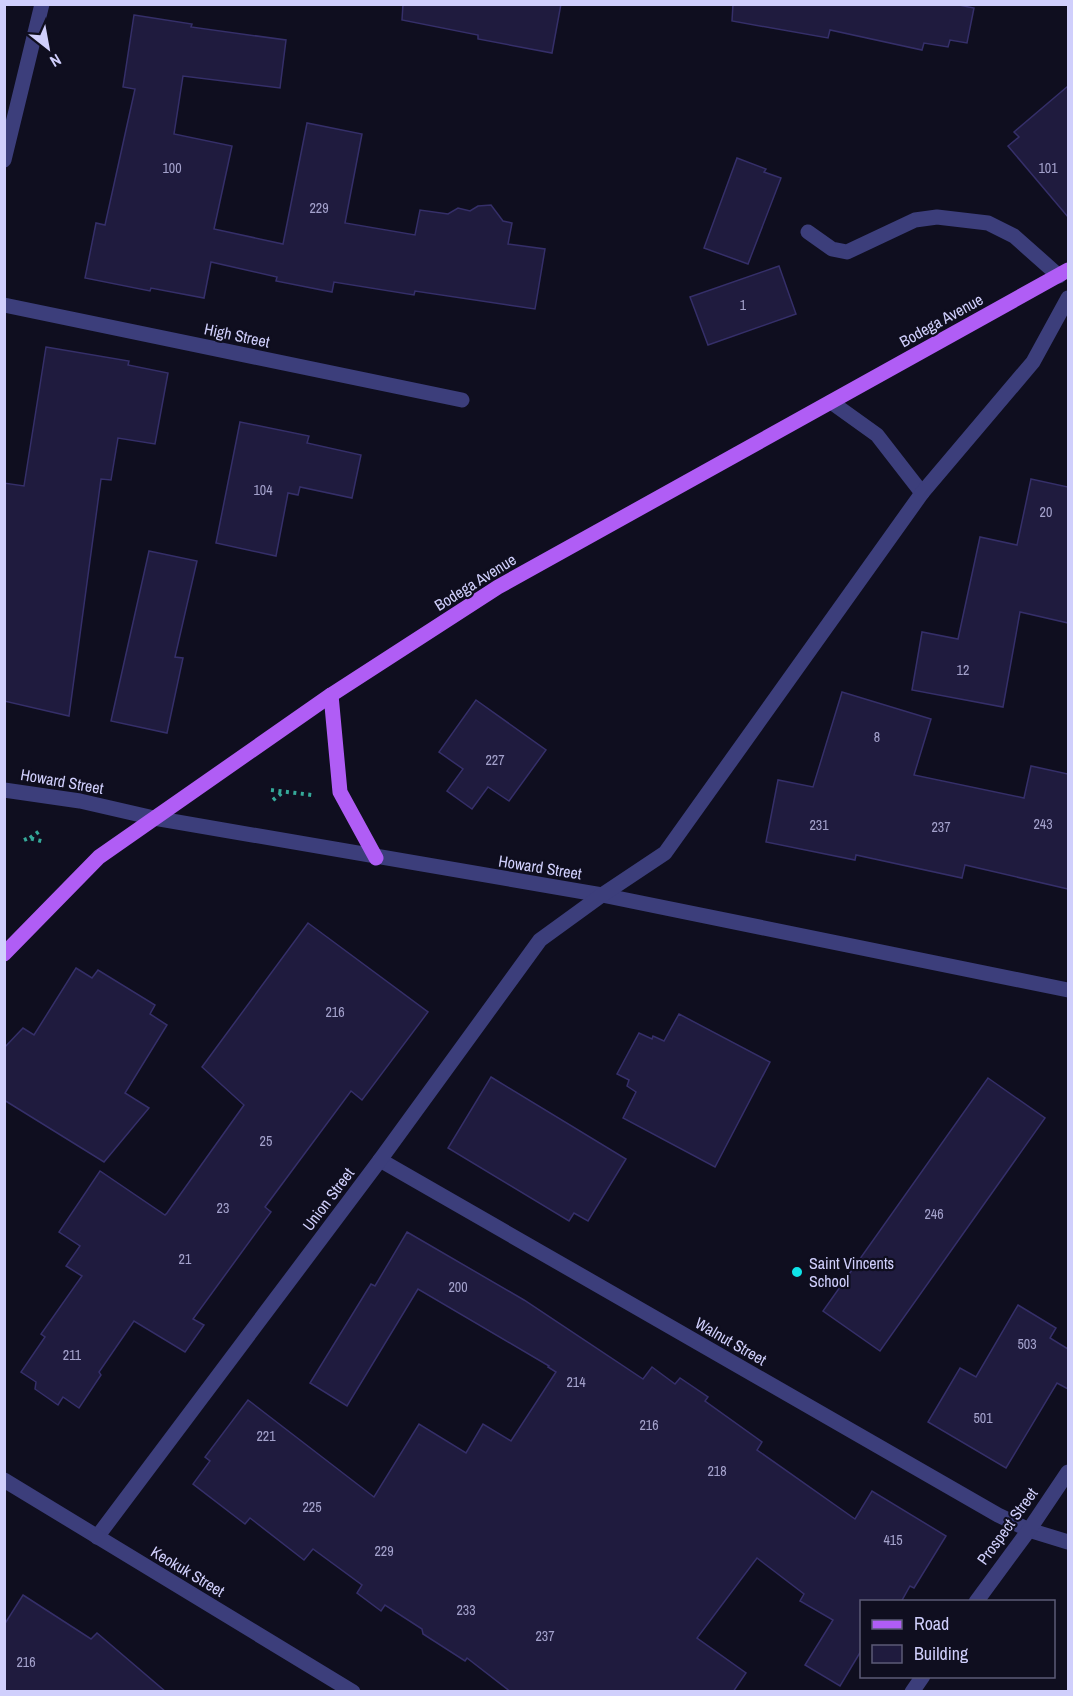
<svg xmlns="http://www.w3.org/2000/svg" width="1073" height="1696" viewBox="0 0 1073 1696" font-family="'Archivo Narrow',sans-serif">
<rect width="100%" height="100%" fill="#0f0e1f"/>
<g fill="#1f1b3e" stroke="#352f69" stroke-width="1.5">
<path d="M403,4H561L552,53L478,39V35L402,20Z"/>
<path d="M733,4H954L974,8L967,43L950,40L948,47L924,43L922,50L830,30L828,38L732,21Z"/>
<path d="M134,15L192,24L191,27L286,40L280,88L183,76L174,134L232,146L214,229L283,244L307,123L362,134L345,223L415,235L420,210L448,214L458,208L470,211L478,206L491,205L503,221L512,223L508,244L545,249L535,309L415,291L414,295L334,282L332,292L276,281L277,277L211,262L204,298L151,288L150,291L85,278L96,223L105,225L135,89L123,87Z"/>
<path d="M1068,86V217L1008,146L1019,137L1014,132Z"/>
<path d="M737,158L766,169L764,172L781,178L748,264L704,248Z"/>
<path d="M779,266L796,314L708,345L690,297Z"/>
<path d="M46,347L129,361L128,365L168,373L155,444L118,438L111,480L101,479L69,716L4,701V483L24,486Z"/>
<path d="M240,422L309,436L307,443L361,455L352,498L300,487L298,495L288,493L276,556L216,543Z"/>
<path d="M1031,479L1068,487V623L1020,612L1003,707L912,690L922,632L958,639L980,537L1017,545Z"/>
<path d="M149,551L197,561L175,657L183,658L167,733L111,721Z"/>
<path d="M842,692L931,719L914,775L1024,798L1031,766L1068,774V889L965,865L962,878L856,855L855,860L766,842L778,780L813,787Z"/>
<path d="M476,700L546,750L509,801L488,787L472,809L447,791L463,769L439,752Z"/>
<path d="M308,923L428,1012L362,1100L351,1091L265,1207L271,1212L193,1319L204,1325L185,1352L134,1321L99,1372L101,1375L79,1408L63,1397L58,1405L35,1389L36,1382L21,1372L45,1337L41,1334L82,1276L66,1266L80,1246L59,1232L100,1171L165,1215L167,1213L244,1105L202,1067Z"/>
<path d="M76,968L92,978L98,970L155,1005L150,1014L167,1025L125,1093L149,1108L104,1162L4,1100V1048L23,1028L34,1035Z"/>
<path d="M679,1014L770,1062L715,1167L623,1118L636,1092L627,1086L629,1080L617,1074L639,1033L652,1039L653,1036L664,1041Z"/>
<path d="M491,1077L626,1159L588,1221L574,1213L569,1221L448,1148Z"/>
<path d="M988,1078L1045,1118L880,1351L823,1311Z"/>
<path d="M407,1232L524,1300L643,1379L652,1367L675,1384L680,1378L708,1397L705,1401L762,1442L757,1450L855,1519L872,1491L946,1536L914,1588L910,1586L901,1602H861V1651L840,1686L805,1665L833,1620L800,1601L804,1594L757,1558L697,1638L746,1673L733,1692H511L467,1658L465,1661L423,1634L422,1629L385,1605L381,1611L357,1593L362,1585L313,1549L304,1560L250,1518L245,1524L193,1484L210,1461L205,1457L248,1400L374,1497L419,1424L466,1453L483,1424L511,1441L556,1372L548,1367L549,1366L418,1289L347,1406L310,1383L371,1284L375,1286Z"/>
<path d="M1018,1305L1056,1328L1050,1338L1068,1349V1389L1057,1383L1006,1468L928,1422L960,1368L976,1377Z"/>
<path d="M23,1595L91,1639L97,1633L166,1692H4V1625Z"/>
</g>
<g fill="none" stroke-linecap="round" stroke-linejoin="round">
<g stroke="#35a999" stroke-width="4" stroke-dasharray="3 4.5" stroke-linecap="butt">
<path d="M271,790L312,795"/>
<path d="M273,800L283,792"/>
<path d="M30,838L41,830"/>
<path d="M24,840L29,838L45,842"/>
</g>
<path stroke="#3c3e7b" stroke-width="15" d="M808,232L832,249L847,252L915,220L937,217L988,223L1014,236L1059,276"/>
<g stroke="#3c3e7b" stroke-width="15">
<path d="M4,160L42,4"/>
<path d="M4,305L462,400"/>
<path d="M831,402L877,435L922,493"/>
<path d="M154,818L602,895L1068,990"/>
<path d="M380,1160L998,1515L1029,1530L1068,1542"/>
<path d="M97,1537L380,1160L540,940L602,895L665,853L922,493L1033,362L1068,298"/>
<path d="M976,1602L1029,1530L1068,1472"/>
<path d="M912,1692L923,1676"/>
</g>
<g stroke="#3c3e7b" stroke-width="15">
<path d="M4,790L80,801L154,818"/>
<path d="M4,1480L353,1692"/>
</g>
<g stroke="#b05df5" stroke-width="15">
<path d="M331,695L340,792L376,858"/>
<path d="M4,954L99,857L331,695L498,587L1068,270"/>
</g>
</g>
<circle fill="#0fe3e8" stroke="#0f0e1f" stroke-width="2" cx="797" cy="1272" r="6"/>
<g text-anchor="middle" stroke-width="4.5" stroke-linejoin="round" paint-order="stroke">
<g font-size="14" fill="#a4a2cc">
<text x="172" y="173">100</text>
<text x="1048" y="173">101</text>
<text x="319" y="213">229</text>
<text x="743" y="310">1</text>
<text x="263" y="495">104</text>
<text x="1046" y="517">20</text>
<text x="963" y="675">12</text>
<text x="877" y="742">8</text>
<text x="495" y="765">227</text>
<text x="1043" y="829">243</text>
<text x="819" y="830">231</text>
<text x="941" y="832">237</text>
<text x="335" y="1017">216</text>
<text x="266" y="1146">25</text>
<text x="223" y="1213">23</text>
<text x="934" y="1219">246</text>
<text x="185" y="1264">21</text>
<text x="458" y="1292">200</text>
<text x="1027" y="1349">503</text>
<text x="72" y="1360">211</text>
<text x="576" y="1387">214</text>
<text x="983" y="1423">501</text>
<text x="649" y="1430">216</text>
<text x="266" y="1441">221</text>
<text x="717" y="1476">218</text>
<text x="312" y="1512">225</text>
<text x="893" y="1545">415</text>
<text x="384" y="1556">229</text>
<text x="466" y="1615">233</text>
<text x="545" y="1641">237</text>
<text x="26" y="1667">216</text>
</g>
<g font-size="16" fill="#d0cffc" stroke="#0f0e1f">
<text transform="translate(941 320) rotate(-29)" y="6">Bodega Avenue</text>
<text transform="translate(237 335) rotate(12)" y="6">High Street</text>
<text transform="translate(475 582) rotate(-32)" y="6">Bodega Avenue</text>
<text transform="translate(62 781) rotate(10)" y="6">Howard Street</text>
<text transform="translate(540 867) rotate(9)" y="6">Howard Street</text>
<text transform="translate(328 1199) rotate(-53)" y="6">Union Street</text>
<text transform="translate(731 1341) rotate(30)" y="6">Walnut Street</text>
<text transform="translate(1007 1526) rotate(-54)" y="6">Prospect Street</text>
<text transform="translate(188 1571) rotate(31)" y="6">Keokuk Street</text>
</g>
<g font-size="16" fill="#d0cffc" stroke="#0f0e1f" text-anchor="start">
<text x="809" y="1269">Saint Vincents<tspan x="809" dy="18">School</tspan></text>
</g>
</g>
<rect width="1073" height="1696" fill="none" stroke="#d0cffc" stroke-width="12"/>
<rect x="860" y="1600" width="195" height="78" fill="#0f0e1f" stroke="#5c5b77" stroke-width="1.5"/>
<rect x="872" y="1620" width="30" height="9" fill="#b05df5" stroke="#5c5b77" stroke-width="1.5"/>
<text x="914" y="1630" font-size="18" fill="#d0cffc">Road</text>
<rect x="872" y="1645" width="30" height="18" fill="#1f1b3e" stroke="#5c5b77" stroke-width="1.5"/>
<text x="914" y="1660" font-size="18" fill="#d0cffc">Building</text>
<g transform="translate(48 48) rotate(149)" stroke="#0f0e1f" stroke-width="4.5" paint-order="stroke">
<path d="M0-4.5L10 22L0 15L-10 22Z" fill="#d0cffc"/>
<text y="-9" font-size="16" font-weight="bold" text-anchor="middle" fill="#d0cffc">N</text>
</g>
</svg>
